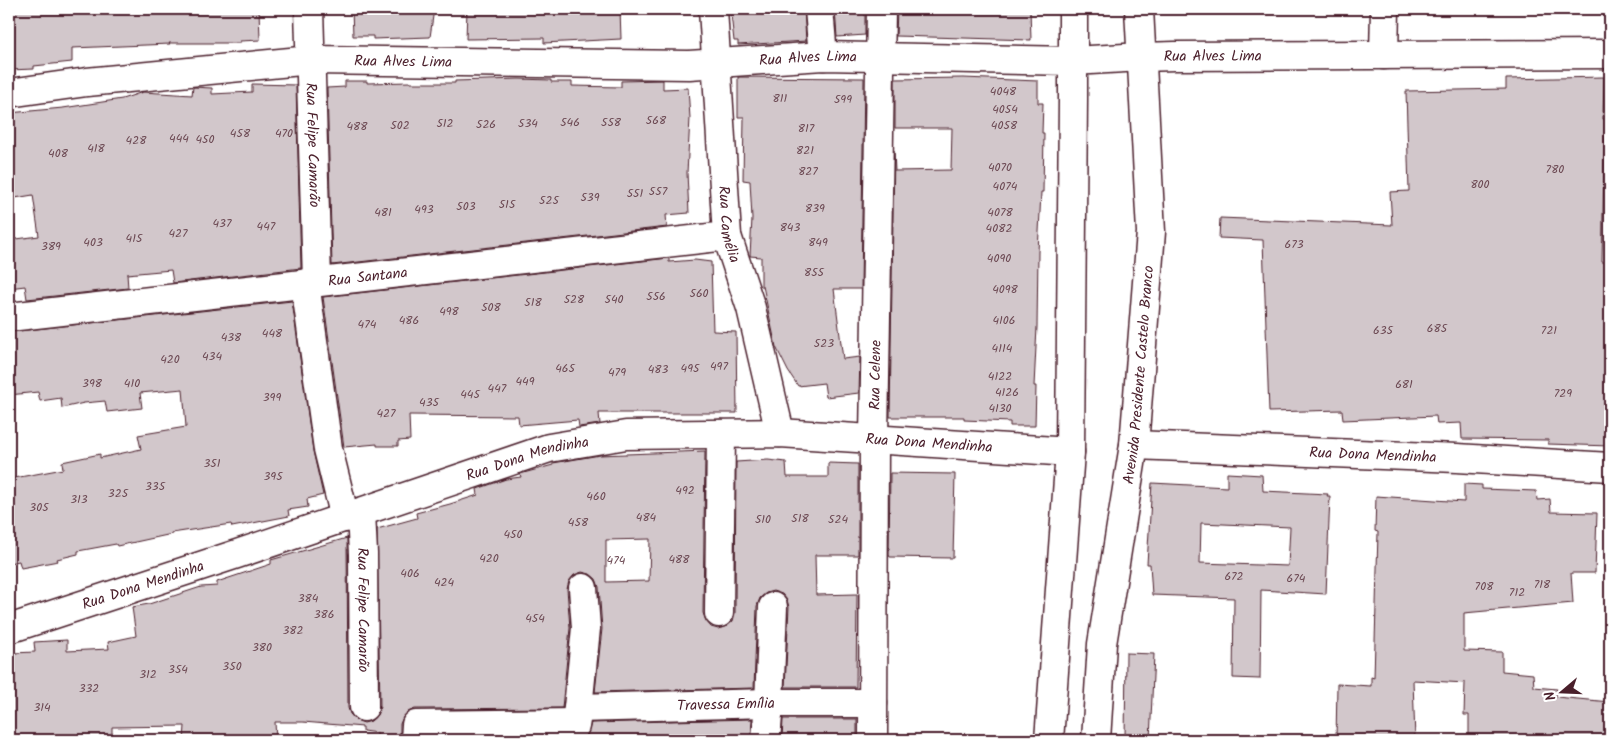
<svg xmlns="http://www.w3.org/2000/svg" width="1619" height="749" viewBox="0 0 1619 749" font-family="Kalam,sans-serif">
<rect width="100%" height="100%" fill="#fff"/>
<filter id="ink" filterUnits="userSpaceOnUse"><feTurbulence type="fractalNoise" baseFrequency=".02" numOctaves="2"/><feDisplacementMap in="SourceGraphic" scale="10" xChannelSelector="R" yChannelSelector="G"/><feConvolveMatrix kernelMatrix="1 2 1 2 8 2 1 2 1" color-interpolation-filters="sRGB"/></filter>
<g filter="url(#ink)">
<g fill="#d2c7cb" stroke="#4a1f2b" fill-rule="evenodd">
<path d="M9,9H259L260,40L240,41V43H169L170,44L72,48V62L34,66V69L9,70Z"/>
<path d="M352,9H434L430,37L373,39V36H353Z"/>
<path d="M467,9H620L621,39L544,43V38L466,39Z"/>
<path d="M734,9H804L806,41L738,45V41H734L731,14H734Z"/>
<path d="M835,9H865V35L837,37Z"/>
<path d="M897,9H1030L1031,40L896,36Z"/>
<path d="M738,77L864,78L861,289H834L843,359L860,357L859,393L826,397L824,383L798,386L788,371L776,347L763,286H761V257L750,256L752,218L750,181L743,180L744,117H738Z"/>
<path d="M1604,77L1603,119H1605L1602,262H1610V446L1548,444V440L1462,439L1461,423L1437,424L1436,416L1343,420L1342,410L1269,412L1263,240L1219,238L1220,218L1392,225L1390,192L1409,191L1406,91L1506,89V79Z"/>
<path d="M963,78L1038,81V103H1043L1042,133H1044L1043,192H1041L1038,252L1037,327L1034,386H1036L1035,426H1010V422L964,420V417H890L894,150L895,171L951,170L952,128H895V79Z"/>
<path d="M519,79L551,80V82H572V86L621,87V81L663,80V89L688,88L690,118L687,173L689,213L666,215L667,227L332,265L327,88L345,87V81H367V83L410,82V83H455V81Z"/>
<path d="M252,84L296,85L301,268L173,283L171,270L127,274L128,288L27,299L25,286L9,288V240L39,236L33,195L9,199V113L63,108L122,99L143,92L192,95L193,87L212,88V94L252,92Z"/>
<path d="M669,258V262L695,260L711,262L713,331L736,332L737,413H599L600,424L579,427L578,420L519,425L518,416L409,415L410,440L398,441V446H377V444L344,447L323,297Z"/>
<path d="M292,301L313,451L323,495L307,499L308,507L288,510L289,516L232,527L231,524L172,533V534L117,546L116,544L78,551V554L57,559L58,561L21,568L19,561L9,563V479L63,469L62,462L100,454V458L141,449L138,435L186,427L183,389L140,393L142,408L107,412L105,401L84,403L62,408L61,398L40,401L38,392L9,395V332Z"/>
<path d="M705,451L703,613L706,621L711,627L718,629L727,626L733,621L735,613L736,462L768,460L786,462L787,477H828V463L858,464V555H815L816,595L857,594L856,687H785L789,607L787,600L782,594L773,591L766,593L760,598L757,606L754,688L595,692L602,629L599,587L596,579L590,574L582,572L574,575L569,581L567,589L570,628L562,708L415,709L408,712L403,717L400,724V740H377V733L363,731V727L303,722H275L276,740H184L185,726L112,727V737H108L109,740H9V670H14L13,653L35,652L34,642L67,640V651L109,649L108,642L136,636L132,607L149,604L201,587L217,586V582L271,564V560L347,538L348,708L350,714L356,720L364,723L371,721L377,715L380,707L377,529L417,518L416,513L450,504L478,495L477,489L506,479L521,477L520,474L553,465V463L600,455ZM650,539L649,581L606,582V540Z"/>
<path d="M890,473L955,474L953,558L890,557L889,555Z"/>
<path d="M1227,473L1262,475L1263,491L1328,494L1327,496H1330L1326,594L1261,590L1260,679L1233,678L1234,598L1152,595L1150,564H1147L1152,483L1227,487ZM1201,523L1290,527L1288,566L1200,563Z"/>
<path d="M1464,484L1482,485V489L1536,491L1537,500L1550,499L1551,512L1597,513L1595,573H1571L1573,603L1464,613V651L1502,652V671L1533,674L1534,687L1557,689L1556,697L1610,702V740H1469V715H1464L1465,683L1413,680L1415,740H1336L1337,684L1371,686V677L1374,678L1378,532L1375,531L1376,496L1464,502Z"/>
<path d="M1126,653L1154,654L1150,740H1125Z"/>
<path d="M752,719L751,740H581L587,736L591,723Z"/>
<path d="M783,719H857V740H782Z"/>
</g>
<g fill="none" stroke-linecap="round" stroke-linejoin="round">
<g stroke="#4a1f2b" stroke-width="31">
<g id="minor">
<path id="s1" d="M309,9L317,281"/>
<path id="s2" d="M713,9L727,236L751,308L780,433"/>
<path d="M819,9L823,56"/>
<path d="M1384,55L1385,9"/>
<path id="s3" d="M9,93L87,82L311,60L689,65L823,56L1073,61L1142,57L1175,56L1610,54"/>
<path d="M305,283L328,449L345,518"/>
<path id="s4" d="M9,317L727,236"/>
<path id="s5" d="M1134,445L1457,458L1610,467"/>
<path id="s6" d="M361,512L363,554L364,707"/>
<path d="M719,613L721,434"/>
<path id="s7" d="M9,629L237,554L549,448L626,435L780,433L1070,452"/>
<path id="s8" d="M578,708L769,703H873"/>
<path d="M575,726L578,708L586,628L583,588"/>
<path d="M415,740L416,725L575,723"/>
<path d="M766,740L769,703L773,607"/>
<path id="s9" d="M873,740L874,438L881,9"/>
</g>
</g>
<g stroke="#4a1f2b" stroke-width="31">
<g id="major">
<path d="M1049,740L1070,452L1073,98V9"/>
<path id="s10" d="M1096,740L1102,644L1134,445L1151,232L1139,9"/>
</g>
</g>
<use href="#minor" stroke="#fff" stroke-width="28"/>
<use href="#major" stroke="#fff" stroke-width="28"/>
</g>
</g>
<g text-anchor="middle" stroke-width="5" stroke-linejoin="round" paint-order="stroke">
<g font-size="12" fill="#6c4953">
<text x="1003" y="95">4048</text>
<text x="780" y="102">811</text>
<text x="843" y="103">599</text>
<text x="1005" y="113">4054</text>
<text x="656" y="124">568</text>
<text x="570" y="126">546</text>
<text x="611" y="126">558</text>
<text x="445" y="127">512</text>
<text x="528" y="127">534</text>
<text x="486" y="128">526</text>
<text x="400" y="129">502</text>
<text x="1004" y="129">4058</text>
<text x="357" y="130">488</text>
<text x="806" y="132">817</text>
<text x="240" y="137">458</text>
<text x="284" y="137">470</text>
<text x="179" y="142">444</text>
<text x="205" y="143">450</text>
<text x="136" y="144">428</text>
<text x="96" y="152">418</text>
<text x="805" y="154">821</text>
<text x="58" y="157">408</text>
<text x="1000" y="171">4070</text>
<text x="1555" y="173">780</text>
<text x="808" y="175">827</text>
<text x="1480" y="188">800</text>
<text x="1005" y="190">4074</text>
<text x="658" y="195">557</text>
<text x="635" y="197">551</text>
<text x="590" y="201">539</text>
<text x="549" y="204">525</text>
<text x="507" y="208">515</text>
<text x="466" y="210">503</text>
<text x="815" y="212">839</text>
<text x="424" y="213">493</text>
<text x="383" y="216">481</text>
<text x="1000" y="216">4078</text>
<text x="222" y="227">437</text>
<text x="266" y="230">447</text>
<text x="790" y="231">843</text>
<text x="999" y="232">4082</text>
<text x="178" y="237">427</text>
<text x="134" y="242">415</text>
<text x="93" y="246">403</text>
<text x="818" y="246">849</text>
<text x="1294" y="248">673</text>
<text x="51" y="250">389</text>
<text x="999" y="262">4090</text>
<text x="814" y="276">855</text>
<text x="1005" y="293">4098</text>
<text x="699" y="297">560</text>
<text x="656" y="300">556</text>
<text x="574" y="303">528</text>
<text x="614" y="303">540</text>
<text x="533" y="306">518</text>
<text x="491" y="311">508</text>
<text x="449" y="315">498</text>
<text x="409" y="324">486</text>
<text x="1004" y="324">4106</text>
<text x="367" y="328">474</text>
<text x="1437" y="332">685</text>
<text x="1383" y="334">635</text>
<text x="1549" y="334">721</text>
<text x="272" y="337">448</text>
<text x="231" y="341">438</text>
<text x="824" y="347">523</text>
<text x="1002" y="352">4114</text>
<text x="212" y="360">434</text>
<text x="170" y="363">420</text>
<text x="719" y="370">497</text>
<text x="565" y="372">465</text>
<text x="690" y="372">495</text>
<text x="658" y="373">483</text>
<text x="617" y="376">479</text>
<text x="1000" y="380">4122</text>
<text x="525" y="385">449</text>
<text x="92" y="387">398</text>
<text x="132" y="387">410</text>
<text x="1404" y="388">681</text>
<text x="497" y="392">447</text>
<text x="1007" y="396">4126</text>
<text x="1563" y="397">729</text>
<text x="470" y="398">445</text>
<text x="272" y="401">399</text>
<text x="429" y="406">435</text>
<text x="1000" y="412">4130</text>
<text x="386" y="417">427</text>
<text x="212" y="467">351</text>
<text x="273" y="480">395</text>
<text x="155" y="490">335</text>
<text x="685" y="494">492</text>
<text x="118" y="497">325</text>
<text x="596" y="500">460</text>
<text x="79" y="503">313</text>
<text x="39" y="511">305</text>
<text x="646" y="521">484</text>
<text x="800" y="522">518</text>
<text x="763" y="523">510</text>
<text x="838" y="523">524</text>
<text x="578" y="526">458</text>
<text x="513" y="538">450</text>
<text x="489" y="562">420</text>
<text x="679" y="563">488</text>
<text x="616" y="564">474</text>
<text x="410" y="577">406</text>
<text x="1234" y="580">672</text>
<text x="1296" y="582">674</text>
<text x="444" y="586">424</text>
<text x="1542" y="588">718</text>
<text x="1484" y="590">708</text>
<text x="1517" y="596">712</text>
<text x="308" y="602">384</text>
<text x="324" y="618">386</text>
<text x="535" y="622">454</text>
<text x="293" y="634">382</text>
<text x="262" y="651">380</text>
<text x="232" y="670">350</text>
<text x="178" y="673">354</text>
<text x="148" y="678">312</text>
<text x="89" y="692">332</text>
<text x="42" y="711">314</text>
</g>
<g font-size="15" fill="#4a1f2b" stroke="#fff">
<text dy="5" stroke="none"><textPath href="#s3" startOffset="1206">Rua Alves Lima</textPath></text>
<text dy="5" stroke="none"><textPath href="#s3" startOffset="801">Rua Alves Lima</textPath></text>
<text dy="5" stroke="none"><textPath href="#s3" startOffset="396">Rua Alves Lima</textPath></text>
<text dy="5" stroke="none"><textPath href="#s1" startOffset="136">Rua Felipe Camarão</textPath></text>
<text dy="5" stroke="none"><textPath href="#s2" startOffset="216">Rua Camélia</textPath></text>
<text dy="5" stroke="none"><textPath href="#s4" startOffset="361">Rua Santana</textPath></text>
<text dy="5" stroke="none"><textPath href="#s9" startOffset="365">Rua Celene</textPath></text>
<text dy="5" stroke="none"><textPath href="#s10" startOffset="368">Avenida Presidente Castelo Branco</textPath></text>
<text dy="5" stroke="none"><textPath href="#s7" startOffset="951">Rua Dona Mendinha</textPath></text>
<text dy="5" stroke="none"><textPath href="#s5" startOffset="239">Rua Dona Mendinha</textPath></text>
<text dy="5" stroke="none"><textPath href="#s7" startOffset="546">Rua Dona Mendinha</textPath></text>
<text dy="5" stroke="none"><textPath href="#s7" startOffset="141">Rua Dona Mendinha</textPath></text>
<text dy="5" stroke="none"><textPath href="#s6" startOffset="98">Rua Felipe Camarão</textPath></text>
<text dy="5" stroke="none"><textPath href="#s8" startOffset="148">Travessa Emília</textPath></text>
</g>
</g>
<rect width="1619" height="749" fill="none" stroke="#fff" stroke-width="30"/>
<rect x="15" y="15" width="1589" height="719" fill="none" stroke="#4a1f2b" stroke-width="2" filter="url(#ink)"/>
<g transform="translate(1562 692) rotate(251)" stroke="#ffffff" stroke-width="4" paint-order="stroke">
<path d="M0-4L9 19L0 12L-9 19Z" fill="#4a1f2b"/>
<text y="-8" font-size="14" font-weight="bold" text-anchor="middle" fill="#4a1f2b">N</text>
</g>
</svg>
